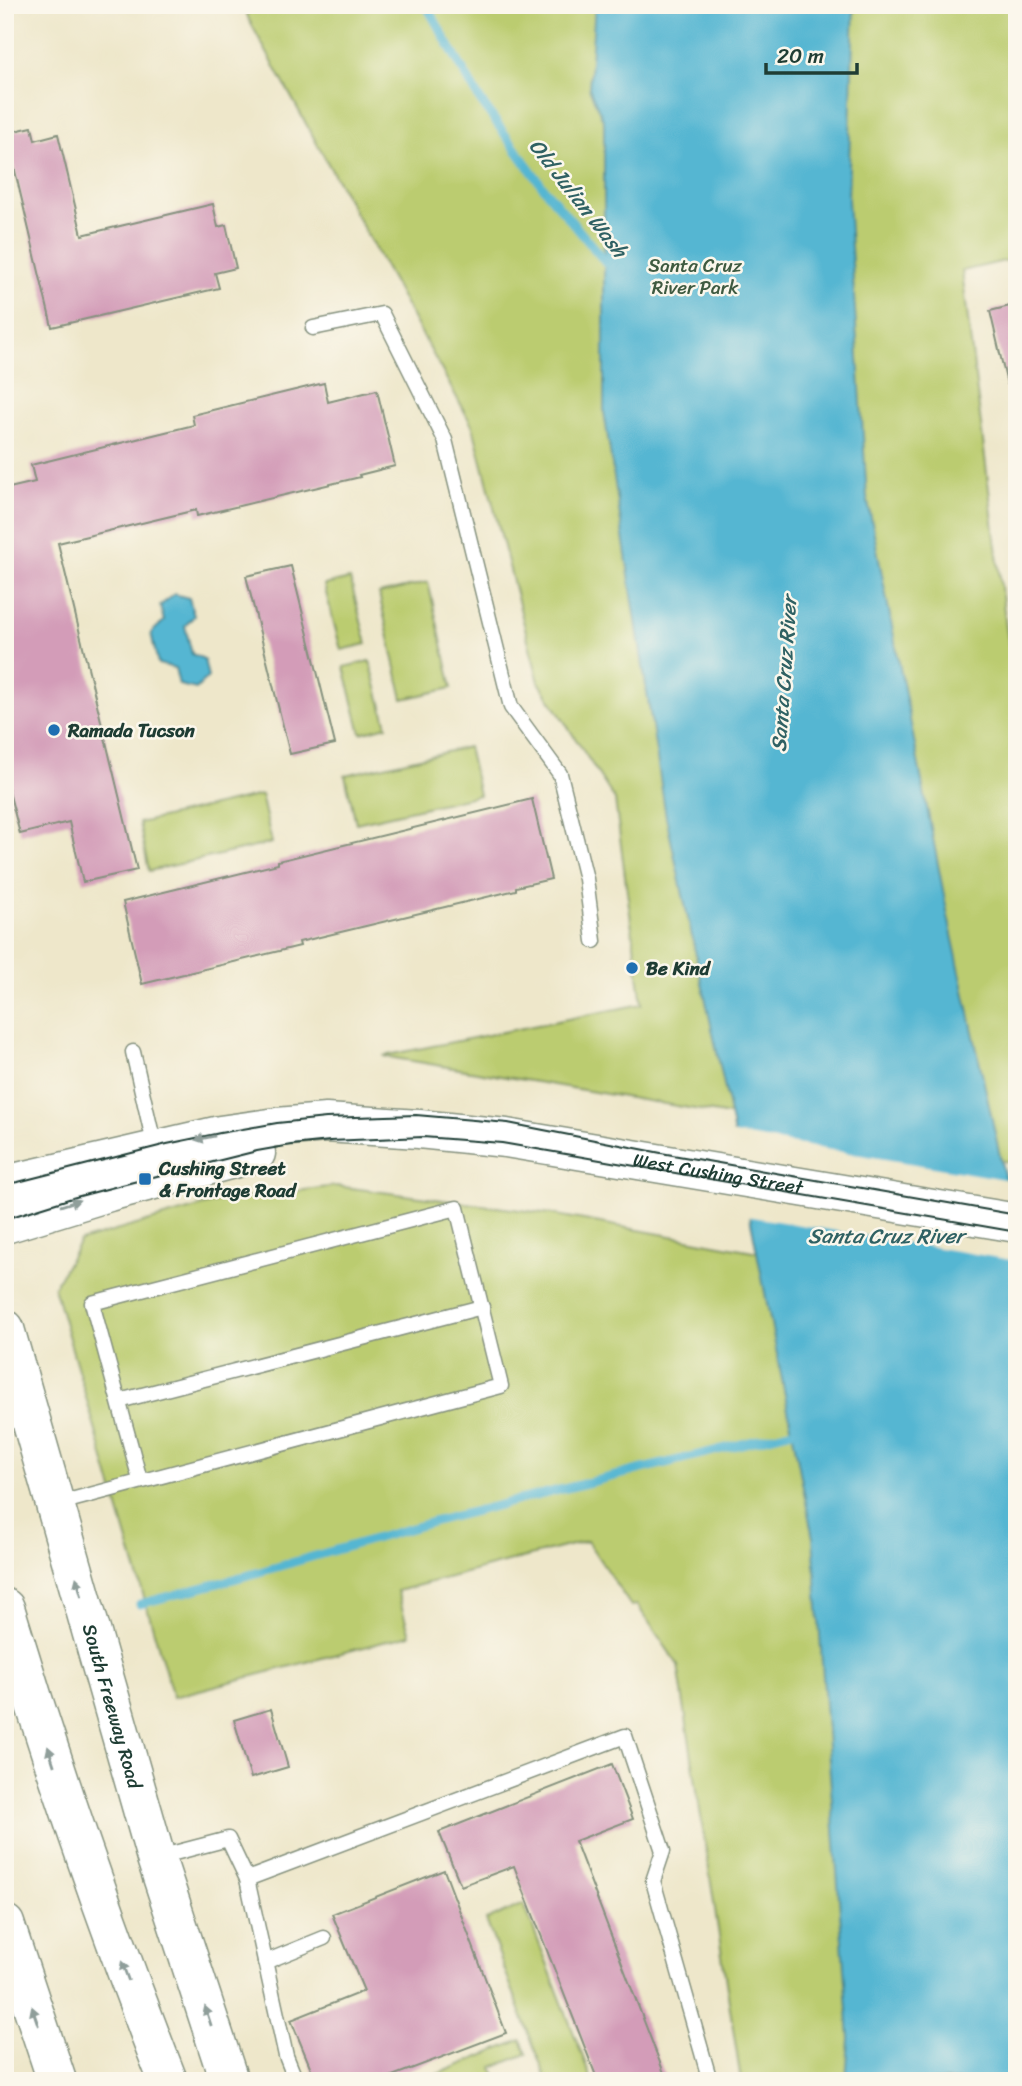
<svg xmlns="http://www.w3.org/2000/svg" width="1022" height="2086" viewBox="0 0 1022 2086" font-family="Sriracha,sans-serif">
<rect width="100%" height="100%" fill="#fbf7ec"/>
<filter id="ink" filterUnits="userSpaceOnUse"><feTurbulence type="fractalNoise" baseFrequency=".0143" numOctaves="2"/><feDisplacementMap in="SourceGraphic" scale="14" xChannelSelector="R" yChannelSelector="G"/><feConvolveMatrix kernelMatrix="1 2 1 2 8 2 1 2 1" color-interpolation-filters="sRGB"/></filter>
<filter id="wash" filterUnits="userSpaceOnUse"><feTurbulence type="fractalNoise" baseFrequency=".00686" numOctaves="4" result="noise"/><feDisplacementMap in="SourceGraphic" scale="28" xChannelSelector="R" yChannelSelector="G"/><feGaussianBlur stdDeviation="1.57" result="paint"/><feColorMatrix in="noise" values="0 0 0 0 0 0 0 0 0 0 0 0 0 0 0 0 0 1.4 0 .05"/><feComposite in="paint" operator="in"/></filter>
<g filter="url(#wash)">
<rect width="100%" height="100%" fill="#eee7ca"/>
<g fill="#bbcc6f" stroke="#6d8452" stroke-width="2">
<path d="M244,5H1017V258L962,271L1006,627L1017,691V1163L985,1158L1017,2081H741L678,1665L637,1605L631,1606L587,1541L397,1591L410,1635L173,1697L54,1287L80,1241L220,1201L336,1186L551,1214L939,1285L747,1118L383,1056L642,1004L615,800L539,682L473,427L249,20Z"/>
<path d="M350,579L367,644L341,650L324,585Z"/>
<path d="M428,582L452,688L403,699L379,594Z"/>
<path d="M370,661L387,726L361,733L344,667Z"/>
<path d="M468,747L479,795L356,823L345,775Z"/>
<path d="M261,795L272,843L149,871L139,823Z"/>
<path d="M524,1904L592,2081H547L486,1920Z"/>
<path d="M521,2040L527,2054L493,2067L498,2081H421Z"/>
</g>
<g fill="#54b6d2" stroke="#3a7a83" stroke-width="2">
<path d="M595,5H854L848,200L867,497L949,921L1003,1170L1017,1219V2081H846L849,2038L813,1538L725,1089L666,817L604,412V122L589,88Z"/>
<path d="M174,594L189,598L194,616L185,626L192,654L204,659L208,677L196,689L179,685L175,668L158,664L151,633L164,621L160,606Z"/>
</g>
<path fill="#eee7ca" d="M729,1133L1010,1180L1017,1206V1261L746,1216Z"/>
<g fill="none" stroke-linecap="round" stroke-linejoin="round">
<g stroke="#54b6d2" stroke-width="9">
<path d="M426,5L480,100L546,191L612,270"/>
<path d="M140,1604L249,1575L436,1521L801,1429"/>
</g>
</g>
<g id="blocks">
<g fill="#d39cb8">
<path d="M32,127L35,140L58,134L82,235L213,204L218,227L226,225L236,268L215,273L219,288L52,327L6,133Z"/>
<path d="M1014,305L1017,318V383L1007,384L990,311Z"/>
<path d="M324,383L328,402L377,390L395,466L359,475L360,477L197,516L196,510L58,543L137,870L83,882L69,822L20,834L5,776V489L35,482L31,465L194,425L192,415Z"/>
<path d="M291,566L335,744L290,754L246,576Z"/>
<path d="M532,799L551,879L516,887V890L299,942L300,946L142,984L123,902L278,864V861Z"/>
<path d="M271,1709L288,1767L251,1778L234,1720Z"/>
<path d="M612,1764L633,1819L575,1841L667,2081H598L514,1866L461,1886L439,1832Z"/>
<path d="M444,1870L506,2033L379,2081H316L291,2020L364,1991L332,1914Z"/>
</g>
</g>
</g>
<g filter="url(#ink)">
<use href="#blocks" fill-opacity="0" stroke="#86927f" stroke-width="2"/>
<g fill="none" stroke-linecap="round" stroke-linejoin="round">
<g stroke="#86927f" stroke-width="17">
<g id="lane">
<path d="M313,328L382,314L445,440L511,707L560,774L586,879L594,941"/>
<path d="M133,1052L155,1148"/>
<path d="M119,1401L482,1307"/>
<path d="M56,1504L501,1386L457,1208L92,1303L140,1480"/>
<path d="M159,1857L228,1839L247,1879L286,2056L296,2081"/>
<path d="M247,1879L625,1736L663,1851L653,1881L710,2081"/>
<path d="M265,1962L324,1938"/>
</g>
</g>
<g stroke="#86927f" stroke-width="41">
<g id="secondary">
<path id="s1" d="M5,1185L220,1135L277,1127L326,1123L419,1129L506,1138L1017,1223"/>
<path d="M5,1224L109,1192L256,1153"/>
<path id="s2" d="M5,1329L156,1858L229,2081"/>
</g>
</g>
<g stroke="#86927f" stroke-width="41">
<g id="highway">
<path d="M5,1608C53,1768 107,1925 168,2081"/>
<path d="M5,1924L57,2081"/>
</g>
</g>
<use href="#lane" stroke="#fff" stroke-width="14"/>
<use href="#secondary" stroke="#fff" stroke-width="38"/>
<use href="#highway" stroke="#fff" stroke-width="38"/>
<g stroke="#1f3d34" stroke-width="2">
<path d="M5,1184L18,1182L167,1144L220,1133L277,1123L326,1118L416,1115L508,1123L661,1153L1017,1215"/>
<path d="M5,1219L72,1198L145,1179L257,1151L291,1145L330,1141L423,1137L502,1143L1017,1232"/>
</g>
</g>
<defs><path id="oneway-solid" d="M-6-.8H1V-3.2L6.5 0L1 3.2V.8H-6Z" transform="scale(1.75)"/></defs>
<g fill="#8f9e9a">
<use href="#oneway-solid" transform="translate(205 1138) rotate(168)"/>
<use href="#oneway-solid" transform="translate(70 1203) rotate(-17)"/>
<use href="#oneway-solid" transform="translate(79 1587) rotate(-106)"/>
<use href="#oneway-solid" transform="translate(51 1756) rotate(-108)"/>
<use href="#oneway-solid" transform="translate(125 1971) rotate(-110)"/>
<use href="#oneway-solid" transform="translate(35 2016) rotate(-109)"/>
<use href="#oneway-solid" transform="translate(208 2016) rotate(-108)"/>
</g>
</g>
<g fill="#1f6fb2" stroke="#fbf7ec" stroke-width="2.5">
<circle cx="54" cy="730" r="7"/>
<circle cx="632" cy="968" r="7"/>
<rect x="138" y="1172" width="14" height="14" rx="3.5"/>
</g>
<g text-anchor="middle" stroke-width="5" stroke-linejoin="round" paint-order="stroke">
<g font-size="19" fill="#3e5a40" stroke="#fbf7ec">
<text x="695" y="272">Santa Cruz<tspan x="695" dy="22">River Park</tspan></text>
</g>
<g font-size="19" font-weight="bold" fill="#1f3d34" stroke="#fbf7ec" text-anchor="start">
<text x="68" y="737">Ramada Tucson</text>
<text x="646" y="975">Be Kind</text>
<text x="159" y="1175">Cushing Street<tspan x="159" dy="22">&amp; Frontage Road</tspan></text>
</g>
<g font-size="19" fill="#1f3d34" stroke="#fbf7ec">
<text dy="7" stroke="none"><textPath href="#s1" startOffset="723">West Cushing Street</textPath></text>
<text dy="7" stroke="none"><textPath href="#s2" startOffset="392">South Freeway Road</textPath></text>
</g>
<g font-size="21" font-style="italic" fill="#2f6163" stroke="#fbf7ec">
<text transform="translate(578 198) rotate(52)" y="7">Old Julian Wash</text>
<text transform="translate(784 674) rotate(-86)" y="7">Santa Cruz River</text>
<text x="886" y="1243">Santa Cruz River</text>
</g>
</g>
<rect width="1022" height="2086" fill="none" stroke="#fbf7ec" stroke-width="28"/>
<path d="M766 63v10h91v-10" fill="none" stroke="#1f3d34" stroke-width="3.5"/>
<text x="777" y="63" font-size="21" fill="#1f3d34" stroke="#fbf7ec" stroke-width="5" paint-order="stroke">20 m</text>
</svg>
